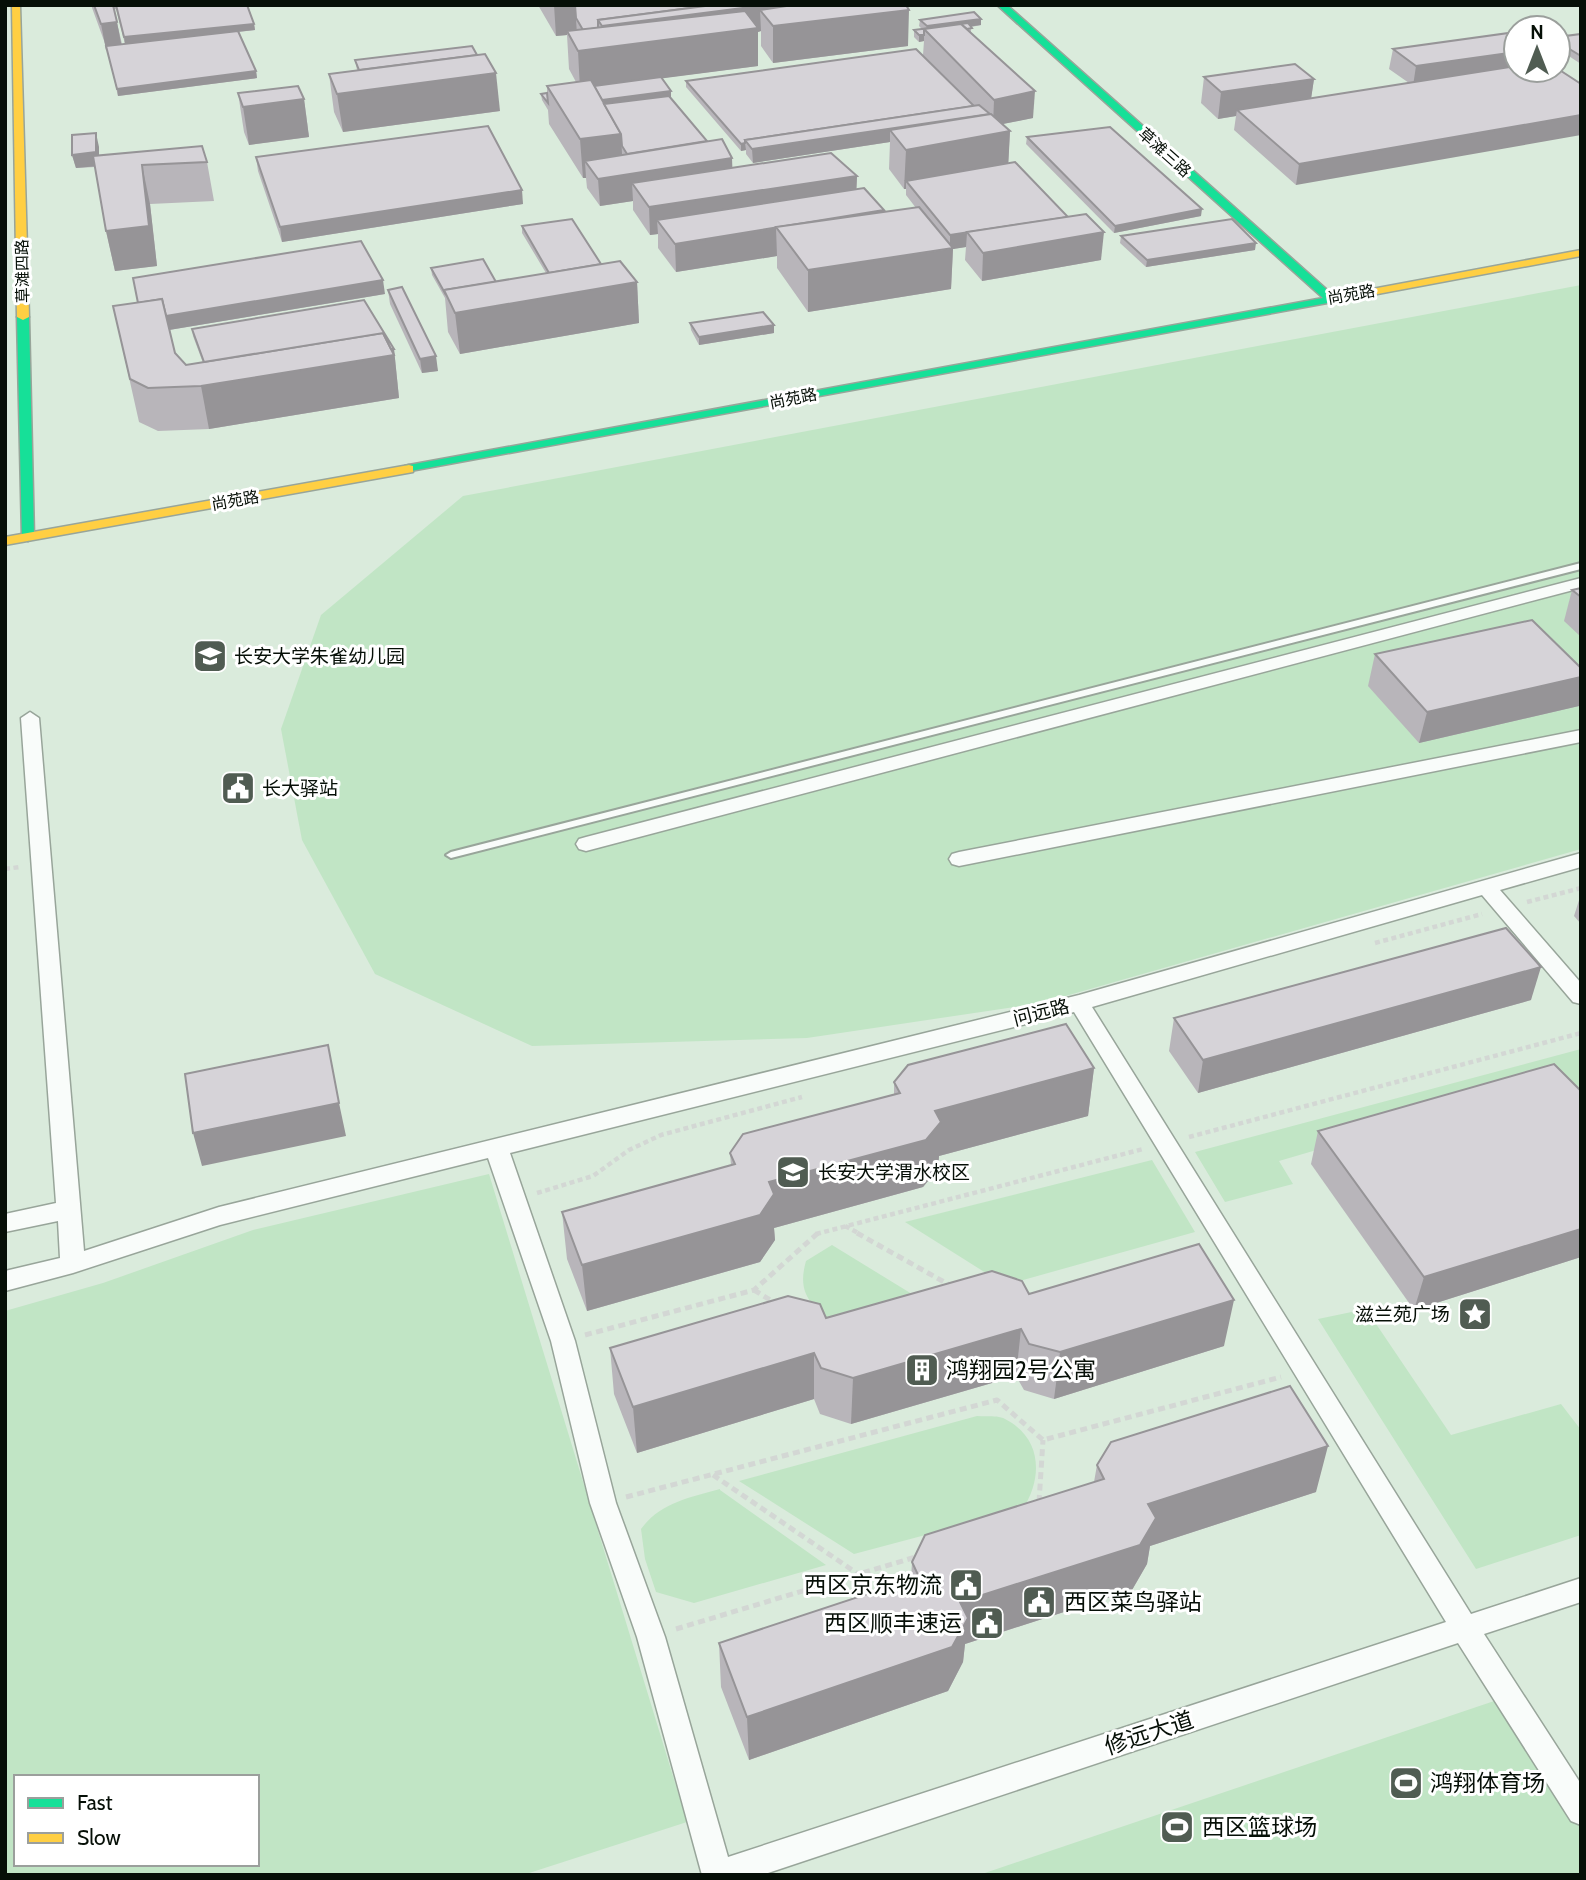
<svg xmlns="http://www.w3.org/2000/svg" width="1586" height="1880" viewBox="0 0 1586 1880" font-family="Cabin,'Noto Sans SC',sans-serif">
<rect width="100%" height="100%" fill="#daebdc"/>
<g fill="#c1e5c5" fill-rule="evenodd">
<path d="M1581,285V849L1041,1003L807,1038L532,1046L375,974L302,840L281,729L321,615L463,496Z"/>
<path d="M1581,1049V1109L1521,1090L1279,1161L1293,1184L1225,1202L1195,1152Z"/>
<path d="M1152,1160L1195,1232L1005,1285L905,1222Z"/>
<path d="M489,1174L687,1822L523,1875H5V1311L103,1283L253,1230ZM16,1777H257V1864H16Z"/>
<path d="M832,1245L938,1310L838,1326C813,1306 796,1296 806,1261Z"/>
<path d="M1366,1309L1451,1435L1561,1404L1581,1430V1535L1476,1569L1318,1319Z"/>
<path d="M977,1416C986,1417 998,1415 1005,1419C1042,1438 1043,1477 1023,1509L854,1554L739,1481Z"/>
<path d="M720,1489V1490L826,1565L694,1603L656,1592L645,1559L641,1529C661,1502 689,1498 720,1489Z"/>
<path d="M1509,1696L1581,1816V1875H979Z"/>
</g>
<g fill="none" stroke-linecap="round" stroke-linejoin="round">
<g stroke="#98a59a" stroke-width="4">
<path id="lane" d="M1581,563V569L451,858L446,855L451,852Z"/>
</g>
<g stroke="#98a59a" stroke-width="3">
<g id="street">
<path d="M1581,578V588L586,851L579,849L576,844L579,839L586,837Z"/>
<path d="M30,712L39,718L84,1251L219,1207L1079,995L1581,853V867L1500,890L1581,983V1004L1573,1002L1482,895L1092,1007L1471,1614L1581,1578V1602L1484,1634L1581,1784V1825L1571,1821L1458,1643L762,1875H702L637,1637L590,1503L551,1341L488,1158L220,1225L73,1273L5,1291V1271L60,1258L58,1221L5,1232V1214L56,1203L21,718ZM1074,1012L1446,1622L728,1857L665,1637L616,1503L575,1341L510,1153Z"/>
<path d="M1581,730V742L959,866L952,864L949,859L952,854L959,852Z"/>
</g>
</g>
<g stroke="#98a59a" stroke-width="3">
<g id="fast">
<path d="M997,5H1007L1334,296L1360,293V297L405,472V466L409,465L1323,298Z"/>
<path d="M23,314L29,317L34,537L28,541L22,537L17,317Z"/>
</g>
</g>
<g stroke="#98a59a" stroke-width="3">
<g id="slow">
<path d="M12,5H20L29,317L23,320L17,317Z"/>
<path d="M1581,250V256L1356,298L1350,295L1356,292Z"/>
<path d="M409,465L413,466V472L5,545V537Z"/>
</g>
</g>
<g stroke="#d3d7d4" stroke-width="4.5" stroke-dasharray="5 3.5" stroke-linecap="butt">
<path d="M5,869L20,867"/>
<path d="M1527,902L1581,888"/>
<path d="M1375,943L1482,914"/>
<path d="M1189,1137L1581,1033"/>
<path d="M537,1193L593,1176L629,1150L661,1135L802,1097"/>
<path d="M845,1226L860,1234"/>
<path d="M816,1234L1143,1149"/>
</g>
<g stroke="#d3d7d4" stroke-width="5" stroke-dasharray="7 4.5" stroke-linecap="butt">
<path d="M857,1233L953,1287"/>
<path d="M754,1290L775,1303"/>
<path d="M585,1335L754,1290L818,1233"/>
<path d="M713,1475L858,1574"/>
<path d="M626,1497L997,1400L1043,1440L1281,1377"/>
<path d="M1039,1502L1043,1440"/>
<path d="M676,1629L919,1556"/>
</g>
<use href="#lane" fill="#f9fcfa" fill-rule="evenodd"/>
<use href="#street" fill="#f9fcfa" fill-rule="evenodd"/>
<use href="#fast" fill="#16e098" fill-rule="evenodd"/>
<use href="#slow" fill="#ffcf43" fill-rule="evenodd"/>
</g>
<g fill="#b8b5ba" fill-rule="evenodd">
<path d="M91,5H247L254,24L255,30L238,32L256,71L257,78L118,96L107,49ZM116,9L125,44H122L114,10Z"/>
<path d="M538,5H906L908,46L773,63L761,46V31L758,32V66L662,78L671,91V98H670L707,141L733,168L857,176L856,189L884,210V212L916,208L906,195V189H904L889,169L890,142L753,163L746,154V150L741,151L686,87V81L952,85L923,55L924,41L919,42L914,37V30L922,29L919,26L920,20L981,25L971,27V33L1033,118L1002,124L1010,131L1008,164L1101,260L982,281L965,260L966,247L953,249L951,289L808,312L777,268V256L676,272L658,248V234L650,235L633,210V201L600,206L587,188L586,178H583L549,124L548,110L542,100L541,94L547,93V86L576,82L569,69L567,35L556,36Z"/>
<path d="M1516,32L1296,185L1234,130L1236,116L1218,119L1201,103L1204,77L1314,79L1311,98L1409,83L1389,69L1393,49Z"/>
<path d="M1581,34V64L1558,49V37Z"/>
<path d="M355,60L500,111L343,132L334,112L329,74L357,70Z"/>
<path d="M238,93L304,99L309,137L249,145L244,132Z"/>
<path d="M1027,137L1201,216L1114,233L1026,144Z"/>
<path d="M99,147V155L207,162L214,201L150,204L157,266L115,271L106,231L95,167L76,168L72,155Z"/>
<path d="M256,157L523,204L282,242L258,171Z"/>
<path d="M522,226L637,282L639,323L460,354L448,332L445,298L432,275L431,268L496,282L546,273L522,233Z"/>
<path d="M1121,236L1255,250L1146,267L1120,243Z"/>
<path d="M388,290L438,371L422,373L390,304Z"/>
<path d="M385,294L169,330L175,353L186,365L203,363L193,336L192,329L394,349L399,398L209,429L158,431L139,422L113,306Z"/>
<path d="M690,323L774,325V333L699,345L691,330Z"/>
<path d="M1581,588V637L1564,621L1572,590Z"/>
<path d="M1375,654L1581,668V699L1579,706L1419,743L1368,686Z"/>
<path d="M1581,894V924L1574,916Z"/>
<path d="M1531,1000L1198,1093L1169,1051L1174,1018Z"/>
<path d="M1094,1068L1088,1116L939,1156L938,1169L923,1187L774,1228L775,1240L760,1262L587,1311L567,1259L562,1212L731,1165L730,1153L894,1094V1082Z"/>
<path d="M1581,1091V1257L1414,1310L1311,1164L1318,1131Z"/>
<path d="M1029,1294L1224,1346L1054,1399L1024,1390L1016,1376L851,1424L820,1414L814,1399L637,1453L614,1394L610,1348L826,1318Z"/>
<path d="M1097,1465L1316,1492L1150,1546L1147,1564L1132,1590L965,1644L963,1662L948,1691L749,1760L721,1687L719,1643L911,1580L912,1562L1094,1482Z"/>
</g>
<g fill="#969497">
<path d="M554,5H575L577,34L567,31V35L556,36Z"/>
<path d="M766,5H893L909,10L908,46L773,63V26L760,10L761,31L758,32V66L580,89L578,51L603,48L602,26Z"/>
<path d="M981,19V25L926,33L927,26Z"/>
<path d="M117,22L122,48L106,50L101,24Z"/>
<path d="M254,24L255,30L125,44L124,37Z"/>
<path d="M919,35H924V41L919,42Z"/>
<path d="M1516,52V70L1413,86L1416,66Z"/>
<path d="M256,71L257,78L118,96L117,89Z"/>
<path d="M496,73L500,111L343,132L337,94Z"/>
<path d="M1314,79L1310,106L1237,110L1236,116L1218,119L1221,92Z"/>
<path d="M671,91V98L597,108L560,106Z"/>
<path d="M1035,91L1033,118L993,126L994,100Z"/>
<path d="M304,99L309,137L249,145L243,107Z"/>
<path d="M1581,115V135L1296,185L1299,164Z"/>
<path d="M977,116L890,130V142L753,163L752,149Z"/>
<path d="M1010,131L1008,170L906,181V189H904L906,150Z"/>
<path d="M96,133L99,147V166L76,168L72,155Z"/>
<path d="M621,134L623,173L585,161L586,178H583L580,139Z"/>
<path d="M745,143L746,150L741,151V144Z"/>
<path d="M732,158L733,185L632,183L633,201L600,206L598,179Z"/>
<path d="M142,165L150,204L157,266L115,271L106,231Z"/>
<path d="M857,176L856,203L657,220L658,234L650,235L649,207Z"/>
<path d="M522,190L523,204L282,242L280,227Z"/>
<path d="M1202,209L1201,216L1114,233L1115,226Z"/>
<path d="M884,210L883,238L777,228Z"/>
<path d="M776,228L777,256L676,272L675,244Z"/>
<path d="M1104,232L1101,260L982,281L983,253Z"/>
<path d="M967,233L966,247L953,249L951,289L808,312V270L950,249V235Z"/>
<path d="M1256,243L1255,250L1146,267L1147,260Z"/>
<path d="M383,280L385,294L145,334L142,320Z"/>
<path d="M637,282L639,323L460,354L455,313Z"/>
<path d="M774,325V333L699,345V337Z"/>
<path d="M394,349L399,398L209,429L201,386Z"/>
<path d="M436,356L438,371L422,373L420,359Z"/>
<path d="M1581,677V699L1579,706L1419,743L1427,712Z"/>
<path d="M1541,967L1531,1000L1198,1093L1203,1060Z"/>
<path d="M1094,1068L1088,1116L939,1156L938,1169L923,1187L774,1228L775,1240L760,1262L587,1311L582,1265L769,1182L935,1111Z"/>
<path d="M339,1103L346,1136L202,1166L193,1133Z"/>
<path d="M1581,1229V1257L1414,1310L1424,1277Z"/>
<path d="M1234,1300L1224,1346L1054,1399L1060,1352Z"/>
<path d="M1021,1329L1016,1376L851,1424L853,1378Z"/>
<path d="M814,1353V1399L637,1453L633,1407Z"/>
<path d="M1328,1446L1316,1492L1150,1546L1147,1564L1132,1590L965,1644L963,1662L948,1691L749,1760L747,1717L960,1602L1148,1504Z"/>
</g>
<g fill="#d6d3d8" stroke="#969497" stroke-width="2">
<path d="M94,5H113L117,22L101,24Z"/>
<path d="M116,5H247L254,24L124,37Z"/>
<path d="M575,5H713L598,20V28L583,30L576,18Z"/>
<path d="M713,5H766L602,26L598,20Z"/>
<path d="M793,5H906L909,10L773,26L760,10Z"/>
<path d="M745,11L758,28L578,51L567,31Z"/>
<path d="M974,12L981,19L927,26L920,20Z"/>
<path d="M968,23L972,28L967,29L961,24L924,29V35H919L914,30Z"/>
<path d="M961,24L1035,91L994,100L924,29Z"/>
<path d="M238,31L256,71L117,89L106,46Z"/>
<path d="M1516,32V52L1416,66L1393,49Z"/>
<path d="M1581,34V56L1558,42V37Z"/>
<path d="M472,46L477,55L359,70L355,60Z"/>
<path d="M916,49L974,106L745,140V143L741,144L686,81Z"/>
<path d="M485,54L496,73L337,94L329,74Z"/>
<path d="M1295,64L1314,79L1221,92L1204,77Z"/>
<path d="M1516,66V70L1558,69L1581,84V115L1299,164L1237,110Z"/>
<path d="M661,77L671,91L602,100L594,86Z"/>
<path d="M591,80L621,134L580,139L547,86Z"/>
<path d="M298,86L304,99L243,107L238,93Z"/>
<path d="M547,93L548,103L541,94Z"/>
<path d="M669,96L707,141L627,154L622,146L621,134L604,104Z"/>
<path d="M979,105L990,114L752,149L745,140Z"/>
<path d="M991,114L1010,131L906,150L890,130Z"/>
<path d="M488,126L522,190L280,227L256,157Z"/>
<path d="M1110,127L1202,209L1115,226L1027,137Z"/>
<path d="M96,133V152L72,155V135Z"/>
<path d="M722,139L732,158L598,179L585,161Z"/>
<path d="M202,146L207,162L142,165L149,226L106,231L93,156Z"/>
<path d="M831,153L857,176L649,207L632,183Z"/>
<path d="M1015,162L1068,217L950,235L906,181Z"/>
<path d="M864,188L884,210L675,244L657,220Z"/>
<path d="M919,207L953,248L808,270L776,227Z"/>
<path d="M1086,214L1104,232L983,253L967,232Z"/>
<path d="M572,219L601,264L549,273L522,226Z"/>
<path d="M1232,219L1256,243L1147,260L1121,236Z"/>
<path d="M361,241L383,280L166,316L162,299L138,303L133,278Z"/>
<path d="M483,259L496,282L444,290L446,295L431,268Z"/>
<path d="M620,261L637,282L455,313L444,290Z"/>
<path d="M402,287L436,356L420,359L388,290Z"/>
<path d="M162,299L175,353L186,365L383,333L394,355L201,386L148,388L130,379L113,306Z"/>
<path d="M364,300L394,349H391L383,333L204,362L192,329Z"/>
<path d="M763,312L774,325L699,337L690,323Z"/>
<path d="M1581,588V597L1572,590Z"/>
<path d="M1532,620L1581,668V677L1427,712L1375,654Z"/>
<path d="M1506,928L1541,967L1203,1060L1174,1018Z"/>
<path d="M1066,1024L1094,1068L935,1111L941,1122L926,1140L769,1182L774,1194L760,1215L582,1265L562,1212L735,1164L730,1153L743,1134L900,1093L894,1082L908,1065Z"/>
<path d="M328,1045L339,1103L193,1133L185,1074Z"/>
<path d="M1554,1064L1581,1091V1229L1424,1277L1318,1131Z"/>
<path d="M1199,1244L1234,1300L1060,1352L1029,1344L1021,1329L853,1378L821,1368L814,1353L633,1407L610,1348L788,1296L820,1304L826,1318L992,1271L1022,1281L1029,1294Z"/>
<path d="M1290,1386L1328,1446L1148,1504L1156,1518L1140,1545L960,1602L968,1618L952,1647L747,1717L719,1643L919,1577L912,1562L925,1535L1104,1479L1097,1465L1111,1442Z"/>
</g>
<defs>
<g id="school-square" transform="scale(1.75)"><rect x="-9" y="-9" width="18" height="18" rx="4" fill="#505c52" stroke="#fff"/><path d="M0-5L7-2L0 1L-7-2ZM-4 1L0 2.5L4 1V4Q0 6-4 4Z" fill="#fff"/></g>
<g id="civic-square" transform="scale(1.75)"><rect x="-9" y="-9" width="18" height="18" rx="4" fill="#505c52" stroke="#fff"/><path d="M-.6-6.5H3V-4.5H.6V-3L4-1V1h2V6H-6V1h2V-1L-.6-3ZM-1.2 2.5V6h2.4V2.5Z" fill="#fff"/></g>
<g id="university-square" transform="scale(1.75)"><rect x="-9" y="-9" width="18" height="18" rx="4" fill="#505c52" stroke="#fff"/><path d="M0-5L7-2L0 1L-7-2ZM-4 1L0 2.5L4 1V4Q0 6-4 4Z" fill="#fff"/></g>
<g id="sight-square" transform="scale(1.75)"><rect x="-9" y="-9" width="18" height="18" rx="4" fill="#505c52" stroke="#fff"/><path d="M0-6L1.8-2.2L6-1.7L2.9 1.2L3.7 5.4L0 3.3L-3.7 5.4L-2.9 1.2L-6-1.7L-1.8-2.2Z" fill="#fff"/></g>
<g id="building-square" transform="scale(1.75)"><rect x="-9" y="-9" width="18" height="18" rx="4" fill="#505c52" stroke="#fff"/><path d="M-4-6H4V6H1V3H-1V6H-4ZM-2.5-4.3h1.7v1.8h-1.7ZM.8-4.3h1.7v1.8H.8ZM-2.5-1h1.7V.8h-1.7ZM.8-1h1.7V.8H.8Z" fill="#fff"/></g>
<g id="stadium-square" transform="scale(1.75)"><rect x="-9" y="-9" width="18" height="18" rx="4" fill="#505c52" stroke="#fff"/><path d="M0-5a6.5 5 0 1 0 0 10a6.5 5 0 1 0 0-10ZM-3.5-1.8h7v3.6h-7Z" fill="#fff"/></g>
</defs>
<g fill-rule="evenodd">
<use href="#school-square" x="210" y="656"/>
<use href="#civic-square" x="238" y="788"/>
<use href="#university-square" x="793" y="1172"/>
<use href="#sight-square" x="1475" y="1314"/>
<use href="#building-square" x="922" y="1370"/>
<use href="#civic-square" x="966" y="1585"/>
<use href="#civic-square" x="1039" y="1602"/>
<use href="#civic-square" x="987" y="1623"/>
<use href="#stadium-square" x="1406" y="1783"/>
<use href="#stadium-square" x="1177" y="1827"/>
</g>
<g text-anchor="middle" stroke-width="6" stroke-linejoin="round" paint-order="stroke">
<g font-size="16" fill="#060f07" stroke="#fff">
<text transform="translate(1165 152) rotate(42)" y="6">草滩三路</text>
<text transform="translate(22 271) rotate(-91)" y="6">草滩四路</text>
<text transform="translate(1351 294) rotate(-10)" y="6">尚苑路</text>
<text transform="translate(793 398) rotate(-11)" y="6">尚苑路</text>
<text transform="translate(235 500) rotate(-10)" y="6">尚苑路</text>
</g>
<g font-size="19" fill="#060f07" stroke="#fff" text-anchor="start">
<text x="234" y="663">长安大学朱雀幼儿园</text>
<text x="262" y="795">长大驿站</text>
<text x="818" y="1179">长安大学渭水校区</text>
<text x="1450" y="1321" text-anchor="end">滋兰苑广场</text>
</g>
<g font-size="19" fill="#060f07" stroke="#fff">
<text transform="translate(1041 1012) rotate(-14)" y="7">问远路</text>
</g>
<g font-size="23" fill="#060f07" stroke="#fff" text-anchor="start">
<text x="946" y="1378">鸿翔园2号公寓</text>
<text x="942" y="1593" text-anchor="end">西区京东物流</text>
<text x="1064" y="1610">西区菜鸟驿站</text>
<text x="962" y="1631" text-anchor="end">西区顺丰速运</text>
<text x="1430" y="1791">鸿翔体育场</text>
<text x="1202" y="1835">西区篮球场</text>
</g>
<g font-size="23" fill="#060f07" stroke="#fff">
<text transform="translate(1149 1733) rotate(-18)" y="8">修远大道</text>
</g>
</g>
<rect width="1586" height="1880" fill="none" stroke="#060f07" stroke-width="14"/>
<rect x="14" y="1775" width="245" height="91" fill="#ffffff" stroke="#9b9f9c" stroke-width="2"/>
<rect x="28" y="1798" width="35" height="10" fill="#16e098" stroke="#9b9f9c" stroke-width="2"/>
<text x="77" y="1810" font-size="21" fill="#060f07">Fast</text>
<rect x="28" y="1833" width="35" height="10" fill="#ffcf43" stroke="#9b9f9c" stroke-width="2"/>
<text x="77" y="1845" font-size="21" fill="#060f07">Slow</text>
<g transform="translate(1537 49)"><circle r="33" fill="#ffffff" stroke="#9b9f9c" stroke-width="2"/>
<path d="M0-5L12 26L0 18L-12 26Z" fill="#505c52"/>
<text y="-10" font-size="19" font-weight="bold" text-anchor="middle" fill="#060f07">N</text>
</g>
</svg>
